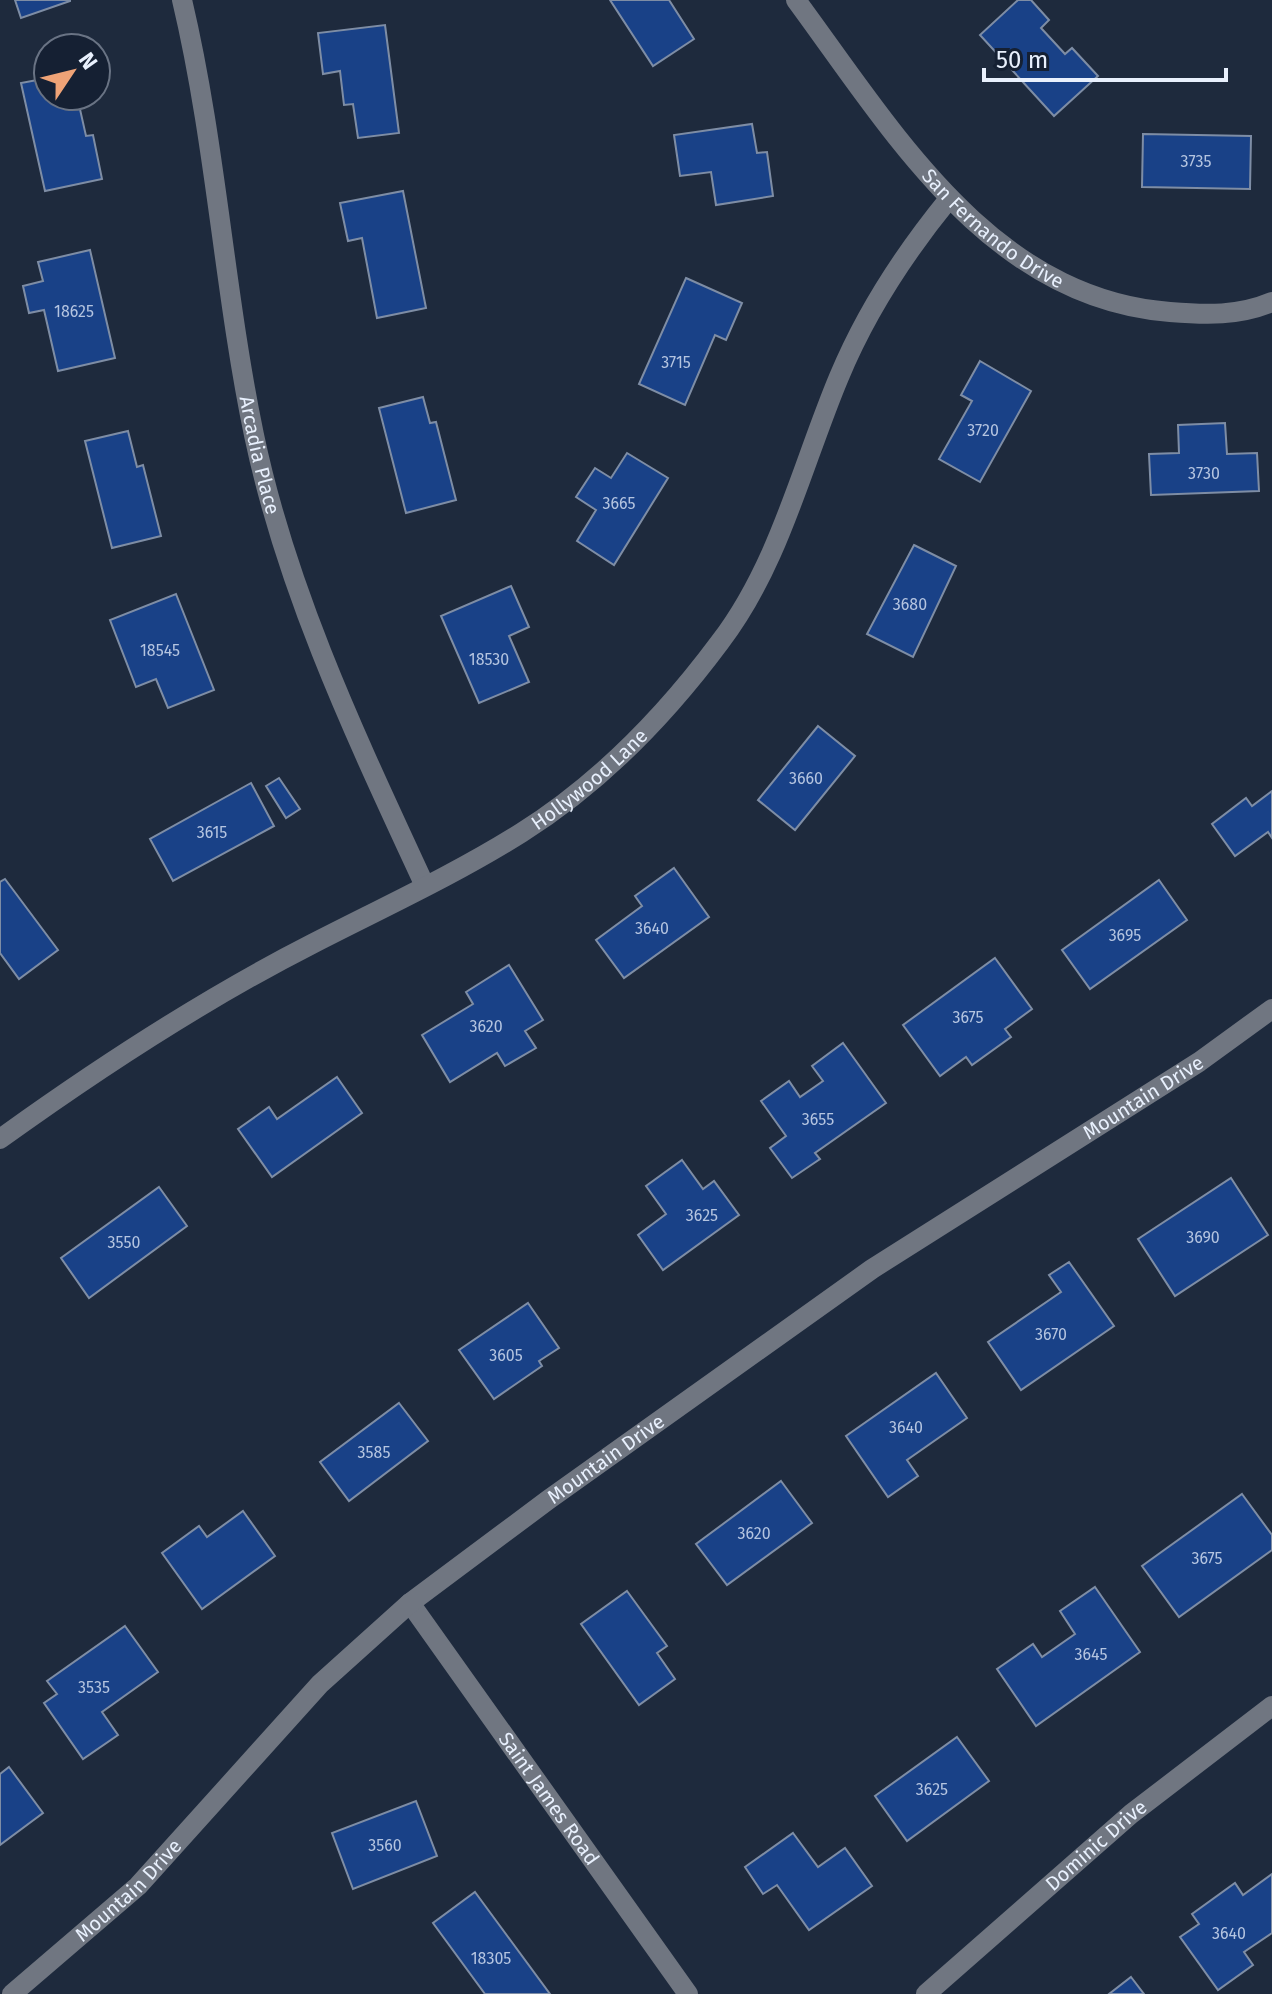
<svg xmlns="http://www.w3.org/2000/svg" width="1272" height="1994" viewBox="0 0 1272 1994" font-family="'Fira Sans',sans-serif">
<rect width="100%" height="100%" fill="#1e2a3d"/>
<g fill="#194187" stroke="#7e8da5" stroke-width="2">
<path d="M15,0H70V1L21,18Z"/>
<path d="M610,0H669L694,39L653,66Z"/>
<path d="M1018,0H1031L1049,20L1041,28L1065,54L1072,48L1098,76L1054,116L980,35Z"/>
<path d="M385,25L399,133L358,138L353,104L344,105L340,71L323,74L318,33Z"/>
<path d="M48,78V96H77L86,136L93,135L102,179L45,191L21,83Z"/>
<path d="M752,124L757,153L767,152L773,196L716,205L711,172L680,176L674,135Z"/>
<path d="M1143,134L1251,136L1250,189L1142,187Z"/>
<path d="M403,191L426,308L377,318L362,238L348,241L340,203Z"/>
<path d="M90,250L115,358L58,371L44,310L29,313L23,286L43,281L38,262Z"/>
<path d="M686,278L742,303L726,340L715,335L685,405L639,384Z"/>
<path d="M980,361L1031,391L980,482L939,459L972,401L961,395Z"/>
<path d="M423,397L430,423L436,422L456,500L406,513L379,408Z"/>
<path d="M1225,423L1227,454L1257,453L1259,491L1151,495L1149,454L1179,453L1178,425Z"/>
<path d="M128,431L137,467L143,465L161,536L112,548L85,441Z"/>
<path d="M627,453L668,478L614,565L577,541L596,510L576,497L595,468L611,478Z"/>
<path d="M914,545L956,566L913,657L867,634Z"/>
<path d="M511,586L529,627L509,636L529,682L479,703L441,616Z"/>
<path d="M176,594L214,690L168,708L156,679L136,687L110,620Z"/>
<path d="M818,726L855,756L795,830L758,800Z"/>
<path d="M279,778L300,809L286,818L266,786Z"/>
<path d="M251,783L274,826L173,881L150,839Z"/>
<path d="M1272,791V838L1268,832L1235,856L1212,824L1246,798L1252,806Z"/>
<path d="M674,868L709,917L624,978L596,940L642,906L635,896Z"/>
<path d="M5,879L58,950L19,979L0,953V882Z"/>
<path d="M1159,880L1187,920L1090,989L1062,950Z"/>
<path d="M995,958L1032,1009L1005,1029L1011,1037L972,1065L966,1057L940,1076L903,1025Z"/>
<path d="M509,965L543,1020L525,1031L536,1048L505,1066L497,1053L450,1082L422,1035L473,1004L466,992Z"/>
<path d="M843,1043L886,1103L815,1153L820,1159L792,1178L770,1148L786,1136L761,1101L789,1081L800,1097L823,1081L812,1066Z"/>
<path d="M337,1077L362,1113L272,1177L238,1129L269,1107L277,1119Z"/>
<path d="M682,1160L703,1189L714,1181L739,1215L663,1270L638,1235L666,1214L646,1186Z"/>
<path d="M1231,1178L1268,1235L1175,1296L1138,1239Z"/>
<path d="M159,1187L187,1226L89,1298L61,1258Z"/>
<path d="M1069,1262L1114,1326L1021,1390L988,1342L1061,1292L1049,1275Z"/>
<path d="M528,1303L559,1348L539,1361L542,1366L494,1399L459,1350Z"/>
<path d="M936,1373L967,1418L907,1460L918,1476L888,1497L846,1436Z"/>
<path d="M399,1403L428,1441L349,1501L320,1462Z"/>
<path d="M781,1481L812,1523L727,1585L696,1544Z"/>
<path d="M1242,1494L1272,1535V1550L1179,1617L1142,1566Z"/>
<path d="M243,1511L275,1556L202,1609L162,1553L199,1526L207,1537Z"/>
<path d="M1095,1587L1140,1652L1036,1726L997,1669L1033,1644L1042,1657L1075,1634L1060,1611Z"/>
<path d="M627,1591L667,1646L657,1653L675,1679L639,1705L581,1624Z"/>
<path d="M125,1626L158,1672L102,1712L118,1735L83,1759L44,1703L57,1694L47,1681Z"/>
<path d="M957,1737L989,1781L907,1841L875,1796Z"/>
<path d="M9,1767L43,1813L0,1845V1774Z"/>
<path d="M416,1801L437,1856L353,1889L332,1833Z"/>
<path d="M793,1833L818,1867L845,1848L872,1886L809,1930L777,1885L763,1894L745,1867Z"/>
<path d="M1272,1874V1933L1244,1952L1253,1965L1218,1990L1180,1937L1199,1924L1192,1914L1235,1883L1243,1895Z"/>
<path d="M475,1892L550,1994H485L433,1923Z"/>
<path d="M1131,1977L1144,1994H1109Z"/>
</g>
<g fill="none" stroke-linecap="round" stroke-linejoin="round">
<g stroke="#707681" stroke-width="20">
<path id="s1" d="M182,0C216,143 224,291 254,435C287,593 358,741 425,886"/>
<path id="s2" d="M796,0C892,130 991,299 1170,312C1206,315 1239,316 1272,302"/>
<path id="s3" d="M0,1139C100,1067 202,1000 312,944C382,908 454,875 521,833C599,784 665,716 720,642C779,565 802,465 839,377C866,312 904,254 948,200"/>
<path id="s4" d="M410,1603L688,1994"/>
<path id="s5" d="M12,1994L138,1886L320,1684L410,1603L548,1500L872,1269L1199,1062L1272,1009"/>
<path id="s6" d="M926,1994L1131,1814L1272,1706"/>
</g>
</g>
<g text-anchor="middle" stroke-width="6" stroke-linejoin="round" paint-order="stroke">
<g font-size="16" fill="#b4c4e0">
<text x="1196" y="167">3735</text>
<text x="74" y="317">18625</text>
<text x="676" y="368">3715</text>
<text x="983" y="436">3720</text>
<text x="1204" y="479">3730</text>
<text x="619" y="509">3665</text>
<text x="910" y="610">3680</text>
<text x="160" y="656">18545</text>
<text x="489" y="665">18530</text>
<text x="806" y="784">3660</text>
<text x="212" y="838">3615</text>
<text x="652" y="934">3640</text>
<text x="1125" y="941">3695</text>
<text x="968" y="1023">3675</text>
<text x="486" y="1032">3620</text>
<text x="818" y="1125">3655</text>
<text x="702" y="1221">3625</text>
<text x="1203" y="1243">3690</text>
<text x="124" y="1248">3550</text>
<text x="1051" y="1340">3670</text>
<text x="506" y="1361">3605</text>
<text x="906" y="1433">3640</text>
<text x="374" y="1458">3585</text>
<text x="754" y="1539">3620</text>
<text x="1207" y="1564">3675</text>
<text x="1091" y="1660">3645</text>
<text x="94" y="1693">3535</text>
<text x="932" y="1795">3625</text>
<text x="385" y="1851">3560</text>
<text x="1229" y="1939">3640</text>
<text x="491" y="1964">18305</text>
</g>
<g font-size="20" fill="#e8f0fd" stroke="#152033">
<text dy="7" stroke="none"><textPath href="#s2" startOffset="304">San Fernando Drive</textPath></text>
<text dy="7" stroke="none"><textPath href="#s1" startOffset="462">Arcadia Place</textPath></text>
<text dy="7" stroke="none"><textPath href="#s3" startOffset="692">Hollywood Lane</textPath></text>
<text dy="7" stroke="none"><textPath href="#s5" startOffset="1450">Mountain Drive</textPath></text>
<text dy="7" stroke="none"><textPath href="#s5" startOffset="802">Mountain Drive</textPath></text>
<text dy="7" stroke="none"><textPath href="#s4" startOffset="240">Saint James Road</textPath></text>
<text dy="7" stroke="none"><textPath href="#s6" startOffset="226">Dominic Drive</textPath></text>
<text dy="7" stroke="none"><textPath href="#s5" startOffset="156">Mountain Drive</textPath></text>
</g>
</g>
<g transform="translate(72 72) rotate(55)"><circle r="38" fill="#152033" stroke="#697384" stroke-width="2"/>
<path d="M0-6L14 30L0 20L-14 30Z" fill="#efa377"/>
<text y="-12" font-size="22" font-weight="bold" text-anchor="middle" fill="#e8f0fd">N</text>
</g>
<path d="M984 68v12h242v-12" fill="none" stroke="#e8f0fd" stroke-width="4"/>
<text x="996" y="68" font-size="24" fill="#e8f0fd" stroke="#152033" stroke-width="6" paint-order="stroke">50 m</text>
</svg>
